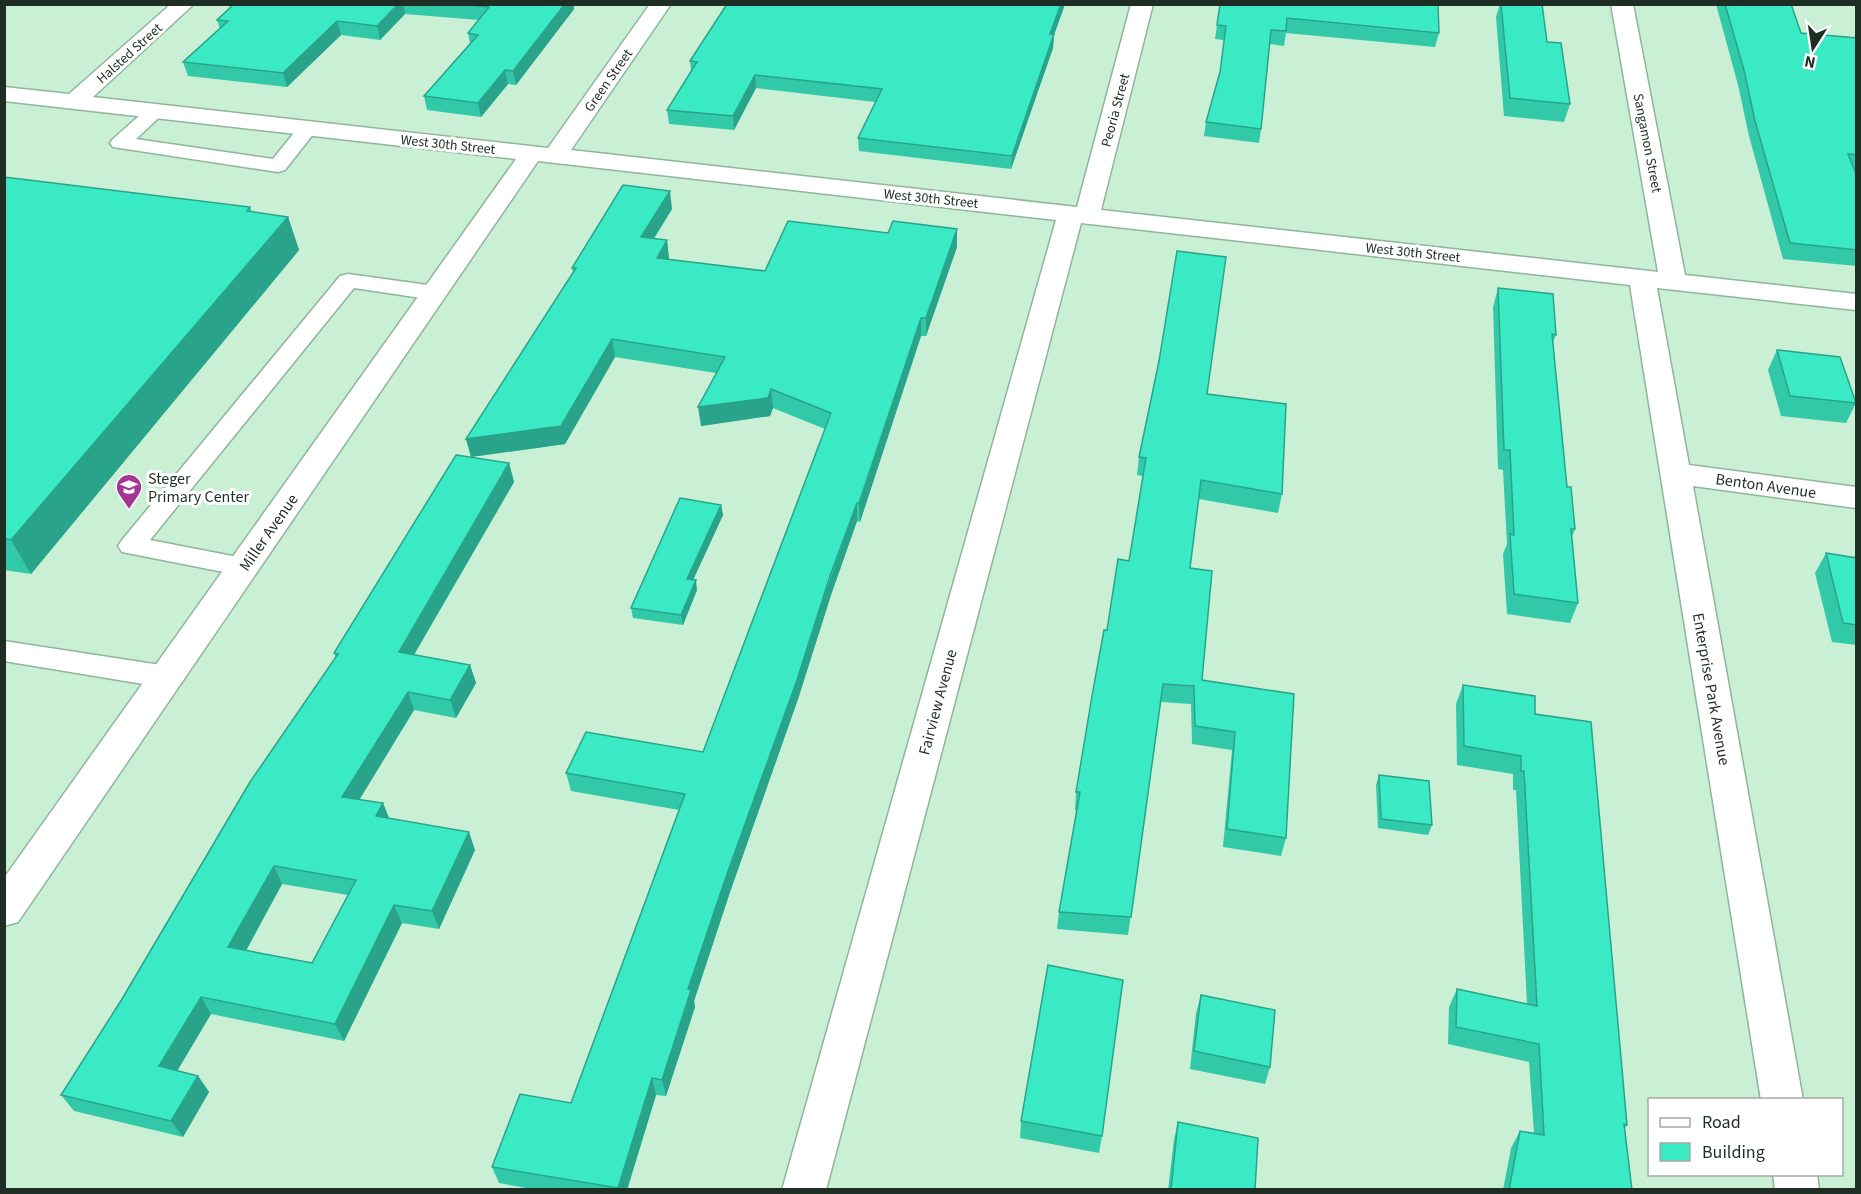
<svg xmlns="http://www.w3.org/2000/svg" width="1861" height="1194" viewBox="0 0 1861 1194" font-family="'Source Sans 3',sans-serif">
<rect width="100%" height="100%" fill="#c9efd4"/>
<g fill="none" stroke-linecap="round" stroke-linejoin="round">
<g stroke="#90b59b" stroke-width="3">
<g id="service">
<path d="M156,105L163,107L166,111L136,139L273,159L301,124H315L318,128L285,170L278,172L113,147L110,143L113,139L149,107Z"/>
<path d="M348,274L435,286L443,288L446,293L443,298L435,300L354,288L150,540L253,560L257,567L253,574L244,576L122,552L118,546L122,540L340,276Z"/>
<path d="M4,641L167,666L177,669L181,677L177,685L167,688L4,661Z"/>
</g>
</g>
<g stroke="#90b59b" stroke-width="3">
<g id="minor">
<path d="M171,4H194L93,97L548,148L650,4H671L571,150L1077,207L1131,4H1153L1101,210L1658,272L1611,4H1633L1685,275L1856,294V310L1657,288L1689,465L1856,487V508L1693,486L1803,1100H1761L1630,285L1081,223L826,1190H782L1056,220L538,161L18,922L4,926V878L516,159L4,101V87L69,94Z"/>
<path d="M1773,1174H1817L1819,1190H1775Z"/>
</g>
</g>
<use href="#service" fill="#fff" fill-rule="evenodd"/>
<use href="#minor" fill="#fff" fill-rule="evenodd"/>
</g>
<g fill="#32c9a9" fill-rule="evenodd">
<path d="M234,4H574V9L516,85L508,84L481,117L427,110L424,96L470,43L468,33L479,20L405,14L380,40L341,35L287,87L188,76L183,62L220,29L217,20Z"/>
<path d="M727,4H1065L1054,35L1053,48L1011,169L859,151L858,138L875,102L756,88L734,130L669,124L667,110L691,71L690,61Z"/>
<path d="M1220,4L1439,33L1435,47L1286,33L1284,46L1270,44L1261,129L1259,143L1204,136L1206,122L1220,72L1224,40L1215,39Z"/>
<path d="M1500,4H1542L1547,42L1570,104L1564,122L1504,116L1496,17Z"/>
<path d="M1716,4H1791L1801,33L1857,38V171H1855L1857,176V266L1783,259L1749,136L1738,85Z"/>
<path d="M4,177L250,207L252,212L288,217L299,250L31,574L4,570Z"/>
<path d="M672,209L654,239L667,240L669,259L765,271L888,233L957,229V247L926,336H921L860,522L857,521L831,595L798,699L730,892L694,1001L695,1007L666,1096L656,1095L627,1190H537L499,1183L492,1167L571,1103L679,810L571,791L566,773L703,752L825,429L773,408L770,416L701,426L716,373L615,357L565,444L471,457L466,439L573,272L572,268Z"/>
<path d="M1498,288L1556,335L1553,342L1567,487L1575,529L1572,537L1578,603L1570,623L1507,614L1503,554L1507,544L1503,470L1498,469L1493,307Z"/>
<path d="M1777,350L1856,403L1846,423L1781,416L1768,370Z"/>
<path d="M1207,394L1282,494L1278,513L1199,499L1190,568L1202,680L1294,694L1286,838L1281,856L1223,847L1232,750L1192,744L1191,704L1161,702L1128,935L1057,929L1059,912L1077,810H1075L1076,792L1107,630L1129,561L1143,476L1137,475L1139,457Z"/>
<path d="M509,463L514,482L414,655L470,665L476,683L456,718L414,710L359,800L383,803L389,818L475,850L439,929L402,923L344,1041L211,1014L177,1071L198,1076L209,1092L183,1137L74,1111L61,1095L122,999L336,658L334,653ZM282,884L348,895L312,963L246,951Z"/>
<path d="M721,505L723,515L693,580L697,590L683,625L633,618L631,608Z"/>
<path d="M1826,553L1857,558V645L1832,642L1815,573Z"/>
<path d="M1463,685L1535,714L1627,1125L1625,1128L1632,1190H1503L1511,1148L1520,1131L1534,1133L1529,1062L1448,1044L1449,1007L1457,989L1527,1004L1516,790H1513V774L1457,765L1456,704Z"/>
<path d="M1379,775L1432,825L1428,835L1378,828L1376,785Z"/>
<path d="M1201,995L1270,1067L1265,1084L1190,1069L1196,1013Z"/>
<path d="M1021,1121L1102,1136L1099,1153L1020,1138Z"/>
<path d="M1178,1122L1255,1190H1168L1174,1139Z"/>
</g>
<g fill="#29a48a">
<path d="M398,4H403L405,14L380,40L377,26Z"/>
<path d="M565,4H574V9L516,85L513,71Z"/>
<path d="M1061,4H1065L1054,35L1053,48L1011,169L1012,156L1050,34Z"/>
<path d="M337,21L341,35L287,87L283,73Z"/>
<path d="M505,70L508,84L481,117L478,103Z"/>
<path d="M755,75L756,88L734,130L733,116Z"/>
<path d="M670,191L672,209L643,255L641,237Z"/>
<path d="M288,217L299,250L31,574L11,540Z"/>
<path d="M957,229V247L926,336V318Z"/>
<path d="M667,240L669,258L660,276L657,258Z"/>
<path d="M921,318V336L860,522L859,503Z"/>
<path d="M612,339L615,357L565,444L471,457L466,439Z"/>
<path d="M771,389L773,408L770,416L701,426L698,407Z"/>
<path d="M509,463L514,482L405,670L399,652Z"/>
<path d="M857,503V521L831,595L798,699L730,892L694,1001L695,1007L666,1096L662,1080L688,989L727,874Z"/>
<path d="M721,505L723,515L689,589L687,579Z"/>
<path d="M696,580L697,590L683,625L681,615Z"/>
<path d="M470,665L476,683L456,718L450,700Z"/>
<path d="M408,692L414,710L350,815L342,797Z"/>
<path d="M383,803L390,821L376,816Z"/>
<path d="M469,832L475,850L439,929L432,911Z"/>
<path d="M274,866L282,884L238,965L228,947Z"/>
<path d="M394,905L402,923L344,1041L335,1024Z"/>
<path d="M201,997L211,1014L170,1083L159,1066Z"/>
<path d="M198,1076L209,1092L183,1137L171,1121Z"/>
<path d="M652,1078L656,1095L627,1190H618Z"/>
</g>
<g fill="#3aeac5" stroke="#29a48a" stroke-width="1.5" fill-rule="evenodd">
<path d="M234,4H398L377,26L337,21L283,73L183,62L228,21L217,20Z"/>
<path d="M458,4H565L513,71L505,70L478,103L424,96L478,35L468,33L489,7Z"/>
<path d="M727,4H1061L1050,34H1054L1012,156L858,138L882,89L755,75L733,116L667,110L697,62L690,61Z"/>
<path d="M1220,4H1438L1439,33L1287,18L1286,31L1271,30L1261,129L1206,122L1220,72L1226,26L1217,25Z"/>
<path d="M1501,4H1542L1547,42L1561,43L1570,104L1510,98Z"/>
<path d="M1725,4H1791L1801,33L1857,38V155L1848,154L1857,176V250L1790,243L1755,121L1744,70Z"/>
<path d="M4,177L250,207L247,211L288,217L11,540L4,538Z"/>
<path d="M623,185L670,191L641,237L667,240L657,258L765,271L788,221L888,233L893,221L957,229L926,318H921L859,503H857L830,576L797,680L727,874L688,989L691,990L662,1080L652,1078L618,1188L492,1167L520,1094L571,1103L685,794L566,773L586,732L703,752L831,413L771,389L768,398L698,407L725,357L612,339L561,426L466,439L576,268H572Z"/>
<path d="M1177,251L1226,257L1207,394L1286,404L1282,494L1201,480L1190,568L1212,571L1202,680L1294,694L1286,838L1227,829L1235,732L1195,726L1194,686L1163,684L1131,917L1059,912L1080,792H1076L1092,696L1104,630H1107L1118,559L1129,561L1146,458L1139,457L1159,361Z"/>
<path d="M1498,288L1553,294L1556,335L1552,334L1567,487H1571L1575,529H1571L1578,603L1514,594L1510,534L1514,535L1510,450H1504Z"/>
<path d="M1777,350L1840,357L1856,403L1790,396Z"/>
<path d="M456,455L509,463L399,652L470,665L450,700L408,692L342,797L383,803L376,816L469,832L432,911L394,905L335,1024L201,997L159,1066L198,1076L171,1121L61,1095L122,999L250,782L338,654L334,653ZM274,866L356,880L312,963L228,947Z"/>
<path d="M680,498L721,505L687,579L696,580L681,615L631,608Z"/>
<path d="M1826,553L1857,558V625L1843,623Z"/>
<path d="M1463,685L1535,696V714L1591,722L1627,1125L1624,1124L1632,1190H1509L1520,1131L1544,1135L1539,1044L1456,1027L1457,989L1537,1006L1524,771H1521V756L1464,746Z"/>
<path d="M1379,775L1429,781L1432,825L1381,819Z"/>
<path d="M1048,965L1123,980L1102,1136L1021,1121Z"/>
<path d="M1201,995L1275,1010L1270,1067L1194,1051Z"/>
<path d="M1178,1122L1258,1138L1255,1190L1171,1189Z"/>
</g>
<defs>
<g id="school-pin" transform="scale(1.35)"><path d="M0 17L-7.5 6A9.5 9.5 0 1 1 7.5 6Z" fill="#a43593" stroke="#fff"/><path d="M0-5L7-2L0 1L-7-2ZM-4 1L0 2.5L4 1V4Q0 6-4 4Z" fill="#fff"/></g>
</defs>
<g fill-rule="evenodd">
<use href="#school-pin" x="129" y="487"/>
</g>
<g text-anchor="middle" stroke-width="6" stroke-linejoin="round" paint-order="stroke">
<g font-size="14" fill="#1f2e24" stroke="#fff">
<text transform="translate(129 53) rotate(-42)" y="5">Halsted Street</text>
<text transform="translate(608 80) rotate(-55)" y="5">Green Street</text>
<text transform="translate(1115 110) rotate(-75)" y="5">Peoria Street</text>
<text transform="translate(1648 143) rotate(79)" y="5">Sangamon Street</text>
<text transform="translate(448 144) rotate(6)" y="5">West 30th Street</text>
<text transform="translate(931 198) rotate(6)" y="5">West 30th Street</text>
<text transform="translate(1413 252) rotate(6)" y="5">West 30th Street</text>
</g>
<g font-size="16" fill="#1f2e24" stroke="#fff" text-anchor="start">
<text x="148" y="484">Steger<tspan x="148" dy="18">Primary Center</tspan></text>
</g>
<g font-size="16" fill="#1f2e24" stroke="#fff">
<text transform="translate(1766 485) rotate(8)" y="6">Benton Avenue</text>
<text transform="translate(268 532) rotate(-55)" y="6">Miller Avenue</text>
<text transform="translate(1712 689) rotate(80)" y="6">Enterprise Park Avenue</text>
<text transform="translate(937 702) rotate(-75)" y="6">Fairview Avenue</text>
</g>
</g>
<rect width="1861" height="1194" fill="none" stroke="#1f2e24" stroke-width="12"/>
<rect x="1648" y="1098" width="195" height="78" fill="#ffffff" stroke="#a5aba7" stroke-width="1.5"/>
<rect x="1660" y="1118" width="30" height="9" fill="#ffffff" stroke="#a5aba7" stroke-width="1.5"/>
<text x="1702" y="1128" font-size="18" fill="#1f2e24">Road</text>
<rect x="1660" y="1143" width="30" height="18" fill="#3aeac5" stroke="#a5aba7" stroke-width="1.5"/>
<text x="1702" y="1158" font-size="18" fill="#1f2e24">Building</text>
<g transform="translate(1813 48) rotate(192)" stroke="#ffffff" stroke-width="4.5" paint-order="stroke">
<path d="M0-4.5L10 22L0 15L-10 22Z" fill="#1f2e24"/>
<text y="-9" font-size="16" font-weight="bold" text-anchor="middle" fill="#1f2e24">N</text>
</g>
</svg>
